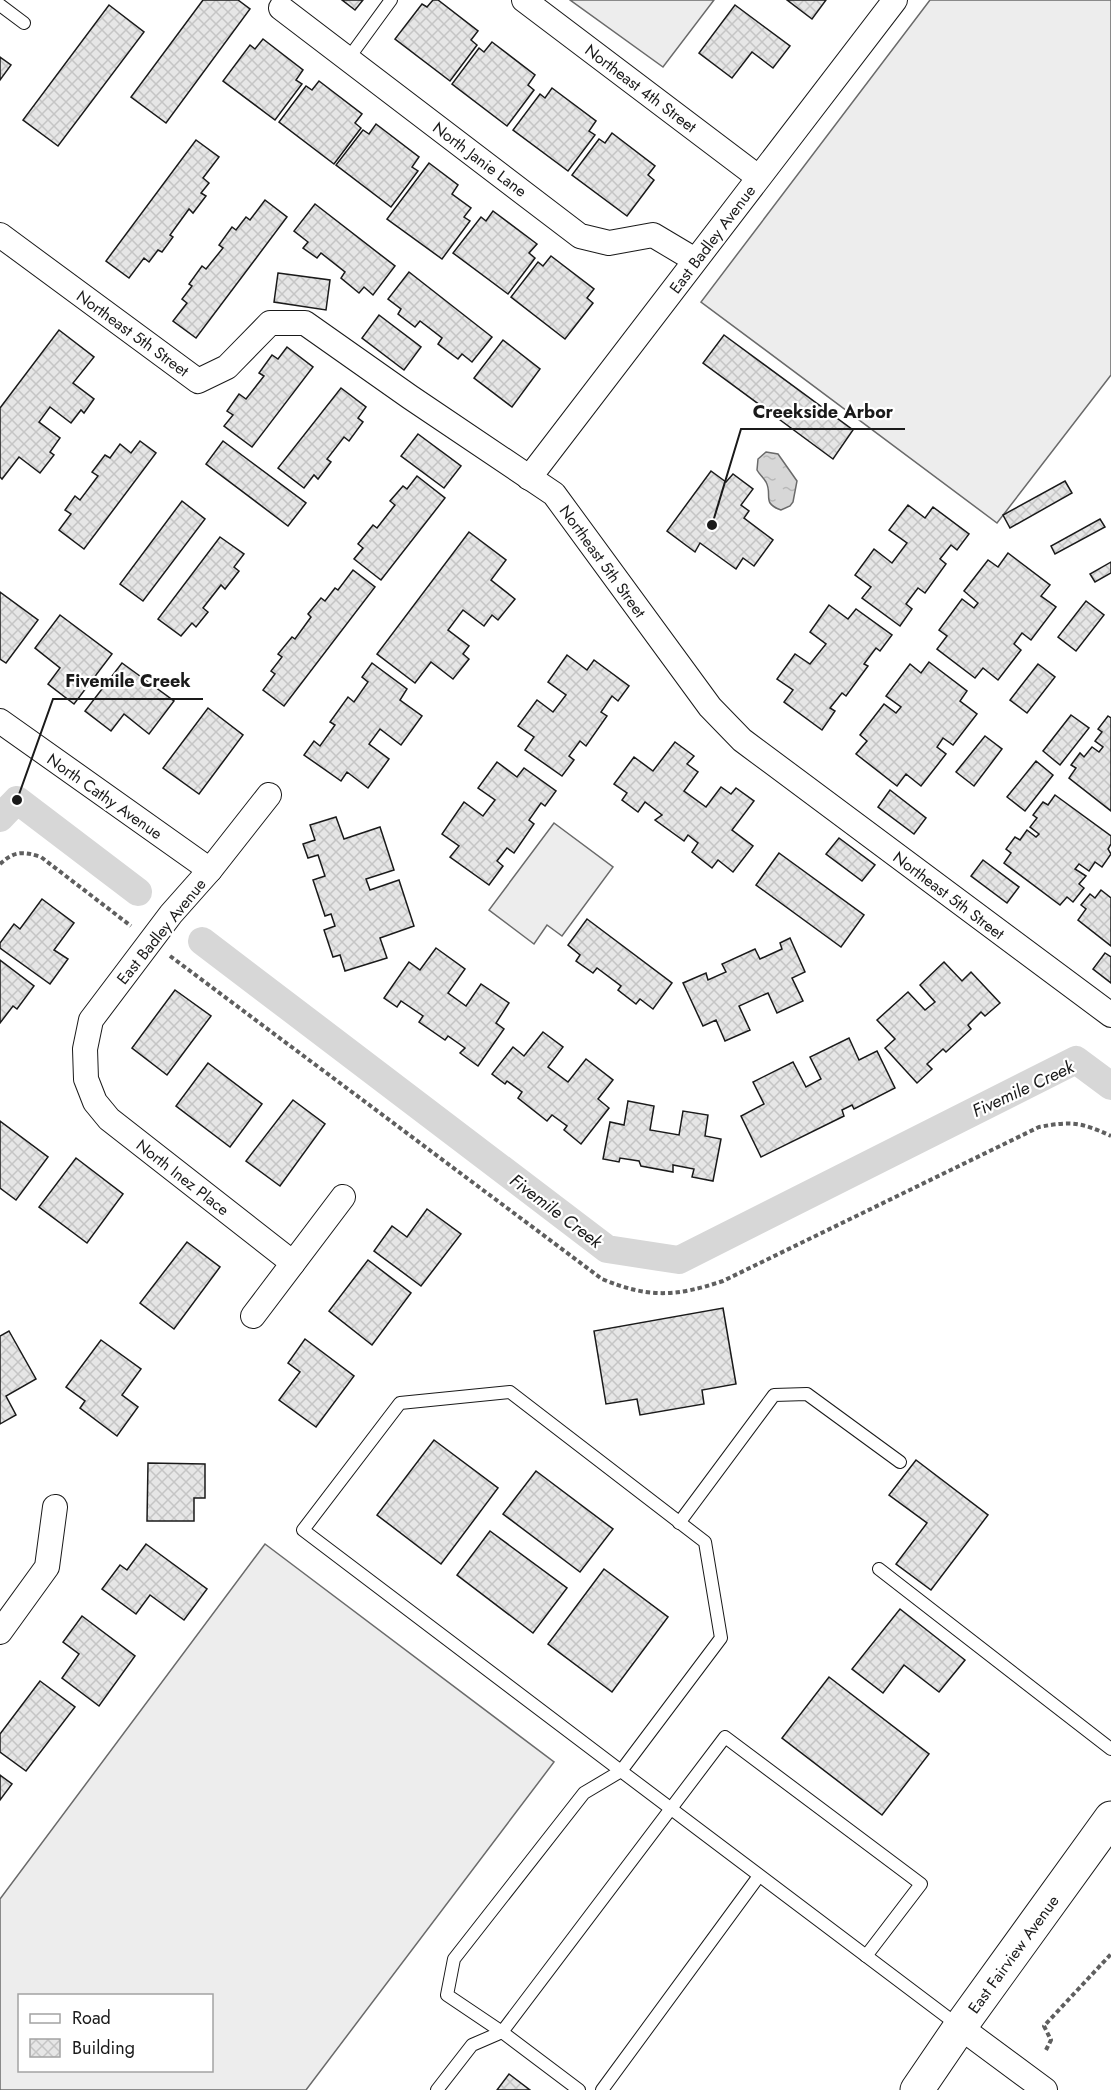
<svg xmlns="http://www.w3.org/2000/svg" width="1111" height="2090" viewBox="0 0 1111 2090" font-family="Jost,sans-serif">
<defs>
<pattern id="water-ripples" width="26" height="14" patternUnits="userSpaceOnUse" patternTransform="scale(1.5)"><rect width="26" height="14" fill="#d7d7d7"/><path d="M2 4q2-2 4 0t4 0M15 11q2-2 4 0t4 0" fill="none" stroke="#b8b8b8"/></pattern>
<pattern id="building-cross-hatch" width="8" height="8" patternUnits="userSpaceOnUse" patternTransform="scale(1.5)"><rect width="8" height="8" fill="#e6e6e6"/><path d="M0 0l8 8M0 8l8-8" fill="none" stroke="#c5c5c5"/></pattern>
</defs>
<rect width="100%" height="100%" fill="#fff"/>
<g fill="#ededed" stroke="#6a6a6a" stroke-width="1.5" fill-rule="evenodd">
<path d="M570,0H714L663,67Z"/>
<path d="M930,0H1111V375L997,523L701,302Z"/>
<path d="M554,823L613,867L562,936L547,925L534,944L489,910Z"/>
<path d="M265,1544L554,1762L306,2090H0V1899ZM20,1996H212V2070H20Z"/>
</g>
<path fill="url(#water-ripples)" stroke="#6a6a6a" stroke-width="1.5" d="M766,452L778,454L797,481L793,502L790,506L781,510C761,503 773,495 766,482C763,477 759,474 757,470L758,459Z"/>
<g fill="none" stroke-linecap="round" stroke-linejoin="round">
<g stroke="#d7d7d7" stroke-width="28">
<path d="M0,818L17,800L138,892"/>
<path d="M202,941L607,1249L679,1260L1076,1060L1111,1086"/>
</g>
</g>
<g fill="url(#building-cross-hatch)" stroke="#1a1a1a" stroke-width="1.5">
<path d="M203,0H238L250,9L166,123L131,97Z"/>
<path d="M342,0H363L355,10Z"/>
<path d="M433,0H438L478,31L471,40L477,45L450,81L395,39L422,4L427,7Z"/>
<path d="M787,0H826L812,19Z"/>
<path d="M109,5L144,32L58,146L23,120Z"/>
<path d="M735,5L790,46L773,68L752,52L732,78L699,53Z"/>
<path d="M263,39L303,70L296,80L302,84L275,120L223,81L250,45L255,49Z"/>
<path d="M492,42L535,75L528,85L534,90L507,126L452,84L479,48L484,52Z"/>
<path d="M0,57L11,65L0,80Z"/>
<path d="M319,81L362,114L355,123L361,128L334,164L279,122L306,86L312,90Z"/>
<path d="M552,88L596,121L589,131L595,135L568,171L513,130L540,94L545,98Z"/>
<path d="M376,124L419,157L412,167L418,171L391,207L336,165L363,130L369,134Z"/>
<path d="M612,133L655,166L648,175L654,180L627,216L572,175L599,139L605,143Z"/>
<path d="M196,140L219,157L203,178L209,183L201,193L206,196L193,213L189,209L170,235L173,237L162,252L158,250L149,262L144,258L129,278L106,261Z"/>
<path d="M429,163L458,185L452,194L471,208L464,217L470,221L442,259L387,219Z"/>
<path d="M265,200L287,217L196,338L173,321L187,303L182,299L192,286L189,284L202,266L206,269L223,248L219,245L232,227L236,230L246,217L250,220Z"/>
<path d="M315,204L395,266L373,295L364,287L359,293L341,278L345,272L321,253L317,258L303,248L308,242L294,231Z"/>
<path d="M493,211L537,244L529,253L535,258L508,294L453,253L481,217L486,221Z"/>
<path d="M551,256L594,289L587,298L593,303L565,339L511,297L538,262L543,266Z"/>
<path d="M409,272L492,337L472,362L462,354L458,359L438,344L442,338L420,321L415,327L398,314L401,309L388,299Z"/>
<path d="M278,273L330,280L326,310L274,302Z"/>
<path d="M379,315L421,347L404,370L362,338Z"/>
<path d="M59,330L94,357L73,383L94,399L84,413L81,410L71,423L50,407L39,422L60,438L50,452L54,455L40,473L19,457L2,479L0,477V408Z"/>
<path d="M724,335L853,430L833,459L703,363Z"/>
<path d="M503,340L540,369L512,407L474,378Z"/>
<path d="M287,347L313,367L252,447L224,426L233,415L227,411L239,394L246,399L264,376L259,373L272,355L278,359Z"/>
<path d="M341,388L366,407L358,418L363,422L349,441L344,437L327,459L331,462L318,479L314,475L304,488L278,468Z"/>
<path d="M418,434L461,466L444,488L401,456Z"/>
<path d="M140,441L156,453L84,549L59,530L71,514L65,510L75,496L80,500L98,476L92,472L105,455L110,458L120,444L131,453Z"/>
<path d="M223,441L306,503L288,526L206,464Z"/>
<path d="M711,471L726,482L733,474L753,489L741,505L749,511L744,518L773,540L754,566L743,558L736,569L700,543L695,552L667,531Z"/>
<path d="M417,476L445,498L381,580L354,559L363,548L358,544L373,525L377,528L395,505L390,501L403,486L407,489Z"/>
<path d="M1065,481L1072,493L1010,528L1003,515Z"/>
<path d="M182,501L205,519L143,601L120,584Z"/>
<path d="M908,505L925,518L933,507L969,534L957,550L951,545L940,559L946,564L925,593L918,588L906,604L912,609L900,626L862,598L871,587L855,575L874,549L892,563L907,543L889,530Z"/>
<path d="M1100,519L1105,527L1055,554L1051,546Z"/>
<path d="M469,532L506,560L491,580L515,599L498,620L492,615L484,626L463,610L448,630L469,646L463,654L469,659L453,679L431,662L415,683L377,654Z"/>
<path d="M220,537L244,554L234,567L239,571L225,589L221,585L203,608L208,612L196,627L192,623L181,636L158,619Z"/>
<path d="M1008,553L1050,585L1041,596L1056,607L1031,640L1022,633L1014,644L1021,650L998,680L983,668L975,678L937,649L947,636L939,630L962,599L974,608L978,603L964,591L988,560L998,567Z"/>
<path d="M1111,562V573L1095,582L1090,574Z"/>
<path d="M353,570L375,587L284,706L263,690L275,674L271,671L282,657L278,654L292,637L295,639L311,617L308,614L321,598L325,601L335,588L338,590Z"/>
<path d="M0,592L38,620L6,663L0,659Z"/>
<path d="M1086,601L1104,615L1076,651L1058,637Z"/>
<path d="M829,605L848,619L856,609L892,635L880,651L876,648L864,664L868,666L846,696L842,693L830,708L835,711L822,730L784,702L793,690L777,679L795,654L810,664L826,644L810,632Z"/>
<path d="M60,615L112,654L74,704L48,684L60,668L35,648Z"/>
<path d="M567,655L587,670L594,660L629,686L618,701L612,696L601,712L607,716L586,746L580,741L569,756L574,760L562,776L525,750L534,737L518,726L537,700L553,712L566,695L548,682Z"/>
<path d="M929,662L967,691L960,701L977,714L953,745L943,738L937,747L946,754L921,786L906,774L897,786L856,754L867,741L860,735L884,704L896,713L901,707L886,696L910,664L921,673Z"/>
<path d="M122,663L174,701L149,734L124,714L111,731L85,711Z"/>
<path d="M372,663L407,689L400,700L422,716L401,745L380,729L369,744L389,759L368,788L347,772L341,781L304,755L314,741L320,746L335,725L330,722L348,697L354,702L368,682L362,677Z"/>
<path d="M1038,664L1055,677L1027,713L1010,700Z"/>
<path d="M208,708L243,735L199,794L163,768Z"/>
<path d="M1071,715L1089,728L1060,765L1043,751Z"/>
<path d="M1108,716L1111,718V811L1069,778L1076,768L1071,765L1080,753L1084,757L1092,747L1099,752L1103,747L1095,741L1102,732L1098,729Z"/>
<path d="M985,736L1002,749L974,786L956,772Z"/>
<path d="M675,742L694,756L687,764L698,772L684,791L706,807L721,787L731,794L736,788L754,801L732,830L753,846L733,872L718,860L712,868L692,852L698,843L688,835L684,841L655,820L662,815L645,802L638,812L622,800L627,793L614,784L634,757L653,771Z"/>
<path d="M1036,761L1053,775L1025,811L1007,797Z"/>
<path d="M497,762L517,777L524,768L556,791L545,806L541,803L529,820L534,824L514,853L507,848L497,861L503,866L489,885L450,857L459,846L442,834L464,802L483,816L495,800L478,788Z"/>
<path d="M890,790L926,818L914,834L878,807Z"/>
<path d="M1055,795L1111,836V844L1108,849L1111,854L1102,867L1095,862L1089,871L1079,864L1075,869L1086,876L1079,884L1084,888L1073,902L1067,897L1060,905L1004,863L1011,853L1006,849L1015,837L1020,840L1027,830L1036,837L1039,834L1030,827L1037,818L1033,815L1043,802L1048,805Z"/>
<path d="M336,817L344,839L380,827L394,870L366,879L370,890L399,880L414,926L380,938L387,958L345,971L340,955L333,957L324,930L335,926L331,914L325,916L313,880L325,876L318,855L308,858L303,844L315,840L310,825Z"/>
<path d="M839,838L875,865L862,881L826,854Z"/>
<path d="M779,853L864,915L841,947L756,885Z"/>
<path d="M983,860L1019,887L1007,903L971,876Z"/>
<path d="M1101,890L1111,898V946L1078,920L1086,909L1081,905L1090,894L1095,898Z"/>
<path d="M42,899L74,923L54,950L68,959L50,984L0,948V943L14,924L20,929Z"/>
<path d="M587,919L672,983L653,1009L640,999L636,1004L618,990L621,986L597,968L593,973L576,961L580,955L568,945Z"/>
<path d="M790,938L805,972L792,978L803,1001L777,1013L768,993L739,1006L750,1030L725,1041L716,1020L703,1026L683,983L706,973L708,980L726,972L722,964L755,949L760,959L782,949L780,943Z"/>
<path d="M436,948L465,969L448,993L466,1006L481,984L509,1003L496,1023L504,1029L478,1066L460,1053L465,1048L448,1036L445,1040L419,1022L423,1016L401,1001L397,1007L384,998L409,962L420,970Z"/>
<path d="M1105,953L1111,957V983L1093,969Z"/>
<path d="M0,960L34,986L17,1009L13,1006L0,1023Z"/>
<path d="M944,962L962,981L971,972L1000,1003L985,1016L981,1012L968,1025L971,1029L946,1052L943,1049L927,1064L932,1069L917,1083L885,1048L895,1039L877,1020L908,992L925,1010L935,1002L920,985Z"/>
<path d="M175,990L211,1016L167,1075L132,1048Z"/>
<path d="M543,1032L563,1047L548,1067L568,1082L586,1059L613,1080L598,1099L609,1108L581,1144L564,1130L567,1126L552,1115L547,1121L518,1098L522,1092L507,1081L505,1084L492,1074L513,1047L524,1056Z"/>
<path d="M849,1038L859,1060L877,1051L895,1088L854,1109L852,1105L842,1110L844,1116L761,1157L741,1116L764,1104L753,1082L793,1062L806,1087L821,1079L810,1057Z"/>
<path d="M208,1063L262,1104L230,1147L176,1106Z"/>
<path d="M293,1100L325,1124L280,1186L246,1161Z"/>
<path d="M628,1101L654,1106L650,1130L679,1135L683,1111L708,1115L705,1136L721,1139L713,1181L692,1177L694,1169L673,1165V1172L641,1166L639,1161L620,1158L619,1162L603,1159L610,1122L624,1125Z"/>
<path d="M0,1121L48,1157L16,1200L0,1188Z"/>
<path d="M76,1158L123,1194L87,1243L39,1207Z"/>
<path d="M427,1209L461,1234L421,1286L374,1251L392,1226L407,1237Z"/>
<path d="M187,1242L220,1267L174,1329L140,1303Z"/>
<path d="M368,1260L411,1293L372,1345L329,1311Z"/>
<path d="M723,1308L736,1384L702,1390L704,1404L640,1415L637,1399L606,1404L594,1331Z"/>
<path d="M9,1331L36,1379L6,1396L16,1415L0,1424V1336Z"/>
<path d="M305,1339L354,1376L316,1427L279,1400L300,1372L288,1363Z"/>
<path d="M101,1340L141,1369L122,1395L138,1407L117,1436L80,1408L85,1401L66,1387Z"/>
<path d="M434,1440L498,1488L441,1564L377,1515Z"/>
<path d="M916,1460L988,1515L931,1590L896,1564L927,1523L889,1495Z"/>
<path d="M148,1463L205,1464V1498H194V1521H147Z"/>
<path d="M536,1471L613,1529L580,1572L503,1514Z"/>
<path d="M490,1531L567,1588L533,1633L457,1575Z"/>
<path d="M146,1544L207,1589L184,1620L150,1595L136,1614L102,1589L120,1565L127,1570Z"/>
<path d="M604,1569L668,1617L612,1692L548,1644Z"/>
<path d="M900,1609L965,1660L939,1692L904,1665L883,1693L852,1669Z"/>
<path d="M82,1616L135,1656L99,1706L62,1678L79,1654L63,1642Z"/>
<path d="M829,1677L929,1754L882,1815L782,1738Z"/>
<path d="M40,1681L75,1707L26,1771L0,1752V1734Z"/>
<path d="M0,1775L12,1784L0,1800Z"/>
<path d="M509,2074L530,2090H497Z"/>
</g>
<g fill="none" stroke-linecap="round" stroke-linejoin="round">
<g stroke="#1a1a1a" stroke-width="14">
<g id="lane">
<path d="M0,5L24,23"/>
<path d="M348,59L391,0"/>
<path d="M679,1523L774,1395L807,1394L900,1462"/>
<path d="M879,1569L1111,1749"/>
<path d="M502,2032L447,1995L454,1959L584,1793L621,1771L721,1638L705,1542L510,1392L400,1403L303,1530L621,1771L959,2026"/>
<path d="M437,2090L472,2045L502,2032"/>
<path d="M579,2090L502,2032L725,1737L921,1884L866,1956"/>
<path d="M602,2090L759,1876"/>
</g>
</g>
<g stroke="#1a1a1a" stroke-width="26">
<g id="street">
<path d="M524,0L758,177"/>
<path d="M281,8L580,236L609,243L653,235L695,260"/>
<path d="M0,235L198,381L227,367L270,323H305L410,397L554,494L710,707L742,740L1111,1015"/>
<path d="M529,478L895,0"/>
<path d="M0,721L210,870"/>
<path d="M269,795L210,870L171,914L91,1020L85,1049L86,1079L95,1102L109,1119L293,1263"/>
<path d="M253,1316L343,1197"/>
<path d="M0,1632L47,1567L55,1507"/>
<path d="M960,2027L1045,2090"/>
</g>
</g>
<g stroke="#1a1a1a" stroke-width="35">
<path id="primary" d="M917,2090L960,2027L1111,1818"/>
</g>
<g stroke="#5f5f5f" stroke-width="4" stroke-dasharray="4.5 3" stroke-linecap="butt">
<path d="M0,864C14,851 23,851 41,857L131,926"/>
<path d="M170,956L602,1279C648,1298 675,1297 723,1281L1039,1127C1071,1121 1081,1122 1111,1136"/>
<path d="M1046,2050L1051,2040L1044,2026L1111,1954"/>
</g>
<use href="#lane" stroke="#fff" stroke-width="12"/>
<use href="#street" stroke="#fff" stroke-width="24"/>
<use href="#primary" stroke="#fff" stroke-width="33"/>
</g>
<g text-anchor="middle" stroke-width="4.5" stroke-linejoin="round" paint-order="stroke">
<g font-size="16" fill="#1a1a1a" stroke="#fff">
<text transform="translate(641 88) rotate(37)" y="6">Northeast 4th Street</text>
<text transform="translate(480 159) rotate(37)" y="6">North Janie Lane</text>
<text transform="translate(712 239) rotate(-53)" y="6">East Badley Avenue</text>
<text transform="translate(133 333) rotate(36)" y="6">Northeast 5th Street</text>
<text transform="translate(603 561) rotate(54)" y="6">Northeast 5th Street</text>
<text transform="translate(105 796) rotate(35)" y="6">North Cathy Avenue</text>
<text transform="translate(949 895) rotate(37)" y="6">Northeast 5th Street</text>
<text transform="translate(161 931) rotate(-51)" y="6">East Badley Avenue</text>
<text transform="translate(183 1177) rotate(38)" y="6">North Inez Place</text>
<text transform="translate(1013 1954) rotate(-54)" y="6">East Fairview Avenue</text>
</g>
<g font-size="18" font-style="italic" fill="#1a1a1a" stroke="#fff">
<text transform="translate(1023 1089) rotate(-25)" y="6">Fivemile Creek</text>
<text transform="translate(556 1211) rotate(37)" y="6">Fivemile Creek</text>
</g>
</g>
<path fill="none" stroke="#1a1a1a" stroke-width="2" d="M712 525L741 429H905M17 800L53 699H203"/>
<g fill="#1a1a1a" stroke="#fff" stroke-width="2">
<circle cx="712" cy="525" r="6"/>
<circle cx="17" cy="800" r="6"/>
</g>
<g font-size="18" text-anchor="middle" font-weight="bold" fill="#1a1a1a" stroke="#fff" stroke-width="4.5" stroke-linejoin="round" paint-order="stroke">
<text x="823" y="418">Creekside Arbor</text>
<text x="128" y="687">Fivemile Creek</text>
</g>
<rect x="18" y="1994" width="195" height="78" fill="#ffffff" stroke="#a3a3a3" stroke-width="1.5"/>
<rect x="30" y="2014" width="30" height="9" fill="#ffffff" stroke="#a3a3a3" stroke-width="1.5"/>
<text x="72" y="2024" font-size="18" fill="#1a1a1a">Road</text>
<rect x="30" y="2039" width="30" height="18" fill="url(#building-cross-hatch)" stroke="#a3a3a3" stroke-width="1.5"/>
<text x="72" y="2054" font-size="18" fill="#1a1a1a">Building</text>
</svg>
